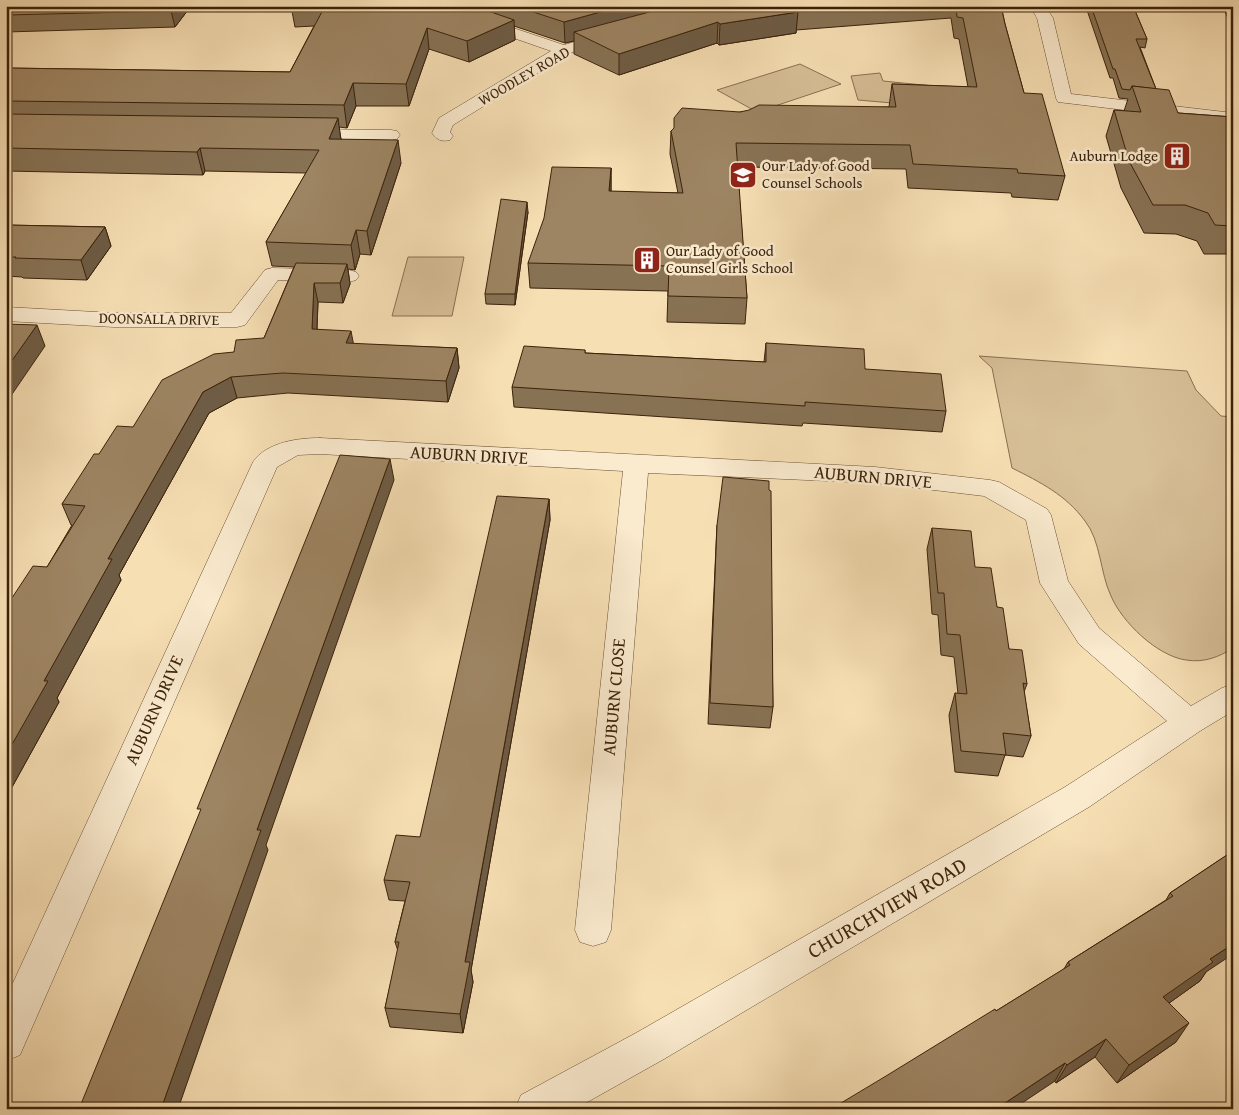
<svg xmlns="http://www.w3.org/2000/svg" width="1239" height="1115" viewBox="0 0 1239 1115" font-family="'Gentium Book Plus',serif">
<rect width="100%" height="100%" fill="#f7dfb4"/>
<filter id="stains"><feTurbulence type="fractalNoise" baseFrequency=".004" numOctaves="4"/><feColorMatrix values="0 0 0 0 .2 0 0 0 0 .09 0 0 0 0 .02 0 0 0 .5 -.17"/></filter>
<radialGradient id="worn" r=".72"><stop offset=".6" stop-color="#630" stop-opacity="0"/><stop offset="1" stop-color="#630" stop-opacity=".3"/></radialGradient>
<g fill="#d7bf97" stroke="#897050">
<path d="M800,64L841,84L757,112L717,90Z"/>
<path d="M880,73L883,81L933,86L915,105L858,100L851,76Z"/>
<path d="M408,257H464L452,316H392Z"/>
<path d="M979,356L1187,371L1196,390L1221,416L1233,417V648C1219,657 1204,663 1186,660C1157,656 1122,622 1111,596C1100,573 1101,541 1085,521C1066,495 1040,482 1012,468L992,368Z"/>
</g>
<g fill="none" stroke-linecap="round" stroke-linejoin="round">
<g stroke="#6a5134" stroke-width="1">
<g id="minor">
<path d="M421,6H446L460,10L564,45L610,31L615,33L618,36L615,39L570,53L453,125L450,132L453,136L450,140C442,142 437,140 432,133L439,118L551,51L450,16L423,9Z"/>
<path d="M1030,6H1045L1053,18L1071,94L1233,113V123L1058,102L1056,98L1037,18Z"/>
<path d="M303,129L391,130L397,131L400,135L397,139L391,140L297,138L294,134L297,130Z"/>
<path d="M272,268L349,270L356,272L359,276L356,280L349,282L278,280L245,325L237,327H114L6,321V307L114,313H231L265,270Z"/>
<path d="M320,438L875,467L990,480L999,482L1047,509L1051,515L1068,581L1099,628L1191,706L1222,688L1233,684V711L1200,731L1089,807L664,1059L575,1109H515L521,1095L636,1033L1065,787L1167,721L1079,644L1040,583L1026,520L984,496L875,483L648,473L611,930L606,942L593,946L580,942L575,930L623,471L320,454L298,455L277,467L20,1055L6,1061V998L253,462C267,442 298,438 320,438Z"/>
</g>
</g>
<use href="#minor" fill="#faeace" fill-rule="evenodd"/>
</g>
<g fill="#877254" stroke="#3b220a">
<path d="M6,6H191L175,27L6,32Z"/>
<path d="M291,6H1001L1005,24L1024,93L1065,176L1058,200L1012,197L1011,193L908,188L906,169L737,167L747,298L745,324L667,322L668,291L530,288L528,263L611,168V192L678,193L670,154L671,131L740,112L889,107L892,84L968,87L959,39L954,38L951,18L796,30V33L719,45L717,43L619,75L574,54V41L565,43L514,26L515,40L469,62L429,49L409,106H356L347,128L339,127L341,139L401,163L371,255L360,254L355,270L348,269L350,284L343,303L318,302L317,329L353,344L457,348L459,368L448,402L288,393L237,398L209,413L119,575L121,580L57,698L59,702L6,798L47,567L72,525H71L62,504L99,454L133,427L234,352L264,338L294,267L272,266L266,242L306,173L205,171L203,175L6,171V68L290,72L314,26L295,27Z"/>
<path d="M1084,6H1133L1147,39L1145,48L1140,47L1156,89L1178,113L1233,117V254H1204L1197,241L1176,234L1144,233L1121,188L1106,136L1114,110L1124,111L1128,99L1119,98L1113,78H1110L1088,13Z"/>
<path d="M1223,6H1233V32Z"/>
<path d="M528,212L515,305L486,304L485,294Z"/>
<path d="M6,225L105,227L111,246L87,280L23,278L22,277L6,276Z"/>
<path d="M766,343L865,369L946,411L942,432L803,423L802,426L514,407L512,387L585,350V353L764,362Z"/>
<path d="M769,490L773,707L770,728L708,724L716,546L717,525Z"/>
<path d="M549,499L550,520L471,970L473,982L463,1033L390,1027L385,1008L398,951L395,942L405,901L389,900L384,880L420,837Z"/>
<path d="M932,528L975,567L997,607L1009,649L1027,684L1024,692L1031,736L1023,757L1005,755L998,776L955,772L949,715L955,693L958,694L954,657L941,655L938,615L932,614L927,549Z"/>
<path d="M1233,851L1206,972L1200,981L1169,1003L1176,1042L1117,1083L1095,1057L1056,1083L996,1011L1064,969L1068,962L1166,900L1170,893Z"/>
</g>
<g fill="#6e5c45" stroke="#3b220a">
<path d="M175,6H191L175,27L171,11Z"/>
<path d="M622,6H725L574,32V41L565,43L564,22Z"/>
<path d="M798,12L796,33L719,45L720,24Z"/>
<path d="M514,20L515,40L469,62L467,41Z"/>
<path d="M718,22L717,43L619,75V54Z"/>
<path d="M427,28L429,49L409,106L406,84Z"/>
<path d="M353,83L356,106L347,128L344,105Z"/>
<path d="M338,118L341,141L329,139Z"/>
<path d="M398,140L401,163L371,255L367,231Z"/>
<path d="M200,148L205,171L203,175L197,152Z"/>
<path d="M611,168V192L609,191Z"/>
<path d="M527,202L528,212L515,305V294Z"/>
<path d="M105,227L111,246L87,280L81,260Z"/>
<path d="M356,230L360,254L355,270L351,245Z"/>
<path d="M347,264L350,284L343,303L340,283Z"/>
<path d="M314,283L318,302L316,349L312,329Z"/>
<path d="M37,325L45,346L6,403V369Z"/>
<path d="M351,331L355,352L346,343Z"/>
<path d="M457,348L459,368L448,402L446,381Z"/>
<path d="M231,377L237,398L209,413L119,575L121,580L57,698L59,702L6,798V755L44,681L108,559L203,392Z"/>
<path d="M390,459L394,480L266,845L268,850L178,1109H161L257,830Z"/>
<path d="M549,499L550,520L471,970L473,982L463,1033L460,1014L465,962Z"/>
<path d="M1233,944V954L1206,972L1200,981L1151,1016L1163,997L1210,959Z"/>
<path d="M1189,1023L1176,1042L1117,1083L1129,1065Z"/>
<path d="M1106,1039L1095,1057L1056,1083L1067,1065Z"/>
<path d="M1065,1063L1055,1081L1013,1109H996Z"/>
</g>
<g fill="#9d8462" stroke="#3b220a">
<path d="M6,6H175L171,11L6,15Z"/>
<path d="M325,6H474L514,20L467,41L427,28L406,84L353,83L344,105L6,101V68L290,72Z"/>
<path d="M515,6H622L564,22Z"/>
<path d="M679,6H841L794,10L798,12L720,24L718,22L619,54L574,32L657,10Z"/>
<path d="M956,6H1001L1005,24L1024,93L1042,94L1065,176L1018,173L1017,169L913,164L910,145L736,143L747,298L668,296L669,266L528,263L544,218L552,167L611,168L609,191L683,193L671,131L674,128V118L682,108L740,112L749,110L759,105L896,107L892,84L977,87L963,18L957,17Z"/>
<path d="M1091,6H1133L1147,39H1136L1156,89L1132,86L1130,90L1122,89L1115,69H1113Z"/>
<path d="M1132,86L1169,90L1178,113L1233,117V226L1215,225L1208,213L1185,205H1153L1129,161L1114,110L1141,112Z"/>
<path d="M6,114L338,118L329,139L398,140L367,231L356,230L351,245L266,242L319,150L200,148L197,152L6,148Z"/>
<path d="M501,199L527,202L515,294H485Z"/>
<path d="M6,225L105,227L81,260L15,258L16,257H6Z"/>
<path d="M296,263L347,264L340,283H314L312,329L351,331L346,343L457,348L446,381L283,373L231,377L203,392L108,559H112L44,681H48L6,755V607L33,566L47,567L85,506L62,504L94,454H99L117,426L133,427L162,380L214,354L234,352L236,340L264,338Z"/>
<path d="M6,324L37,325L6,369Z"/>
<path d="M766,343L864,349L865,369L941,374L946,411L805,402V406L512,387L524,346L585,350V353L766,362Z"/>
<path d="M340,455L390,459L257,830H261L161,1109H79L201,809H197Z"/>
<path d="M723,477L769,481V490L771,491L773,707L710,703L717,525Z"/>
<path d="M497,496L549,499L465,962H470L460,1014L385,1008L399,942H395L410,882L384,880L396,835L420,837Z"/>
<path d="M932,528L971,531L975,567L991,568L997,607L1003,608L1009,649L1022,650L1027,684L1023,683L1031,736L1003,733L1006,755L961,751L955,693L967,694L960,635L947,634L944,593H938Z"/>
<path d="M1233,851V944L1210,959L1213,962L1163,997L1189,1023L1129,1065L1106,1039L1067,1065L1065,1063L996,1109H831L886,1076L995,1009L996,1011L1070,965L1068,962L1173,896L1170,893Z"/>
</g>
<defs>
<g id="building-square" transform="scale(1.4375)"><rect x="-9" y="-9" width="18" height="18" rx="4" fill="#8f2418" stroke="#faeace"/><path d="M-4-6H4V6H1V3H-1V6H-4ZM-2.5-4.3h1.7v1.8h-1.7ZM.8-4.3h1.7v1.8H.8ZM-2.5-1h1.7V.8h-1.7ZM.8-1h1.7V.8H.8Z" fill="#fff"/></g>
<g id="school-square" transform="scale(1.4375)"><rect x="-9" y="-9" width="18" height="18" rx="4" fill="#8f2418" stroke="#faeace"/><path d="M0-5L7-2L0 1L-7-2ZM-4 1L0 2.5L4 1V4Q0 6-4 4Z" fill="#fff"/></g>
</defs>
<g fill-rule="evenodd">
<use href="#building-square" x="1177" y="156"/>
<use href="#school-square" x="743" y="175"/>
<use href="#building-square" x="647" y="260"/>
</g>
<g text-anchor="middle" stroke-width="5" stroke-linejoin="round" paint-order="stroke">
<g font-size="15" fill="#3b220a" stroke="#faeace">
<text transform="translate(524 76) rotate(-30)" y="5">WOODLEY ROAD</text>
<text transform="translate(159 319) rotate(1)" y="5">DOONSALLA DRIVE</text>
</g>
<g font-size="15" fill="#3b220a" stroke="#faeace" text-anchor="start">
<text x="1158" y="161" text-anchor="end">Auburn Lodge</text>
<text x="762" y="171">Our Lady of Good<tspan x="762" dy="17">Counsel Schools</tspan></text>
<text x="666" y="256">Our Lady of Good<tspan x="666" dy="17">Counsel Girls School</tspan></text>
</g>
<g font-size="18" fill="#3b220a" stroke="#faeace">
<text transform="translate(469 455) rotate(3)" y="6">AUBURN DRIVE</text>
<text transform="translate(873 477) rotate(5)" y="6">AUBURN DRIVE</text>
<text transform="translate(614 697) rotate(-85)" y="6">AUBURN CLOSE</text>
<text transform="translate(154 710) rotate(-66)" y="6">AUBURN DRIVE</text>
</g>
<g font-size="21" fill="#3b220a" stroke="#faeace">
<text transform="translate(887 908) rotate(-30)" y="7">CHURCHVIEW ROAD</text>
</g>
</g>
<rect width="1239" height="1115" fill="none" stroke="#f7dfb4" stroke-width="25"/>
<rect x="8" y="8" width="1224" height="1100" fill="none" stroke="#3b220a" stroke-width="2.5"/>
<rect x="12" y="12" width="1214" height="1090" fill="none" stroke="#3b220a"/>
<rect width="100%" height="100%" filter="url(#stains)"/>
<rect width="100%" height="100%" fill="url(#worn)"/>
</svg>
